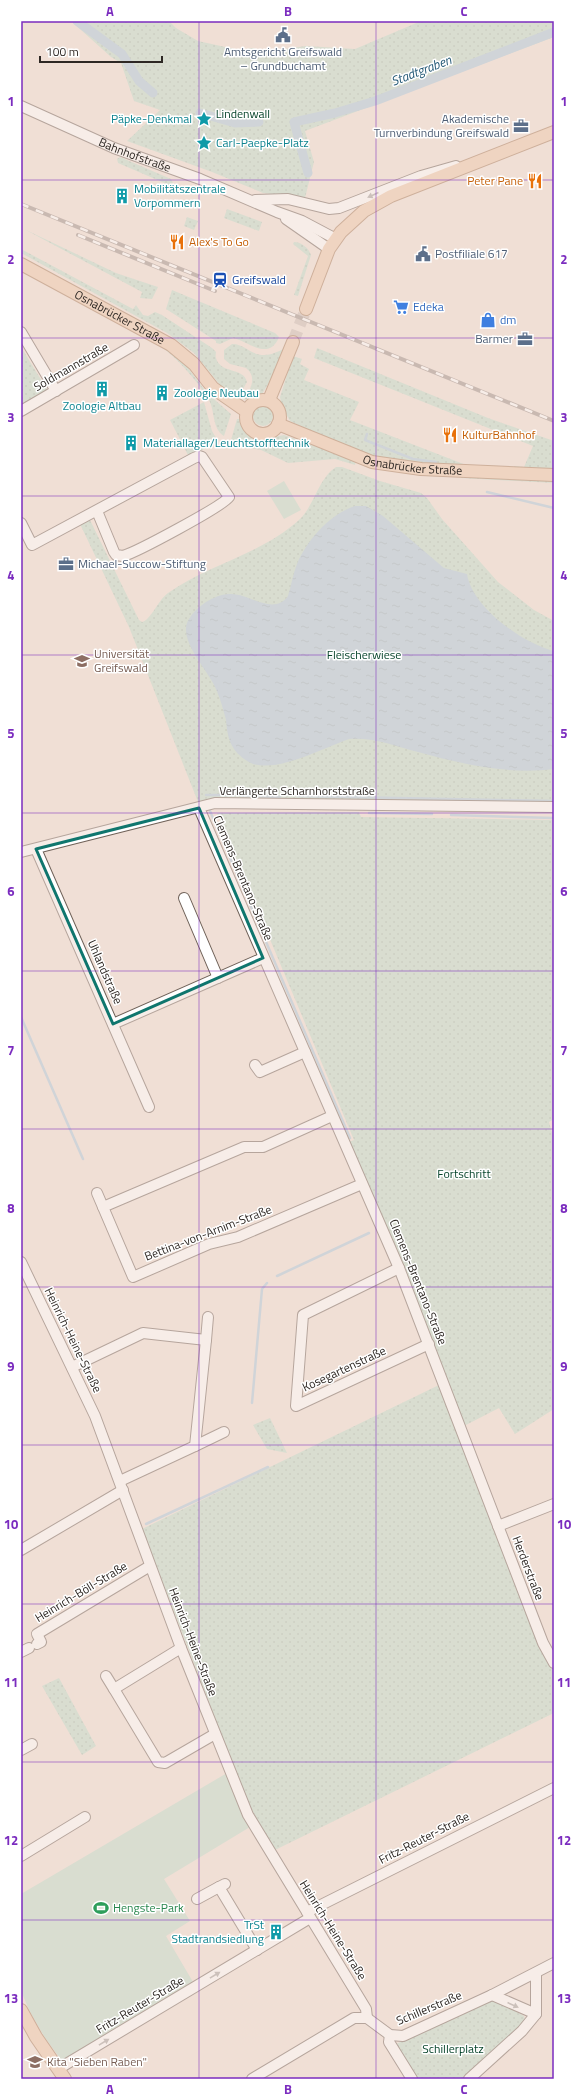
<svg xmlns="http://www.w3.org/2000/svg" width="575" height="2100" viewBox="0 0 575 2100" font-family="'Titillium Web',sans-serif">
<defs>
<pattern id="green-dots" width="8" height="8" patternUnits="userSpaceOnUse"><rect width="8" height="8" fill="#bddcca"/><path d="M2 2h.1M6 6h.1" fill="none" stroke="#a3bdad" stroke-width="1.8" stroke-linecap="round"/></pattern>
<pattern id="water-ripples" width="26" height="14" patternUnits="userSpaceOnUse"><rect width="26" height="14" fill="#a9c8db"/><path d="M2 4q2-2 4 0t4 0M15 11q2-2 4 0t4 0" fill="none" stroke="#92acbc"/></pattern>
</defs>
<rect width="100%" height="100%" fill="#f0dfd6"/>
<g fill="url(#green-dots)">
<path d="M71,21H169L176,28L198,41L239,50L253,48L263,52L306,46L355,49L421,21H554V37L305,131L314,162L305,198L263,193L212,172L127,141L160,110L134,101L121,63L111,57Z"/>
<path d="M120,157L171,179L173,183L169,185L118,163L117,159Z"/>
<path d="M227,209L262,222L259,231L224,218Z"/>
<path d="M187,217L198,221L194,230L184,226Z"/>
<path d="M24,229L116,273L158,287L152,299L140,298L142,292Z"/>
<path d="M294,242C301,242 309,248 311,255L298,296L294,295L308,256L293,244Z"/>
<path d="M21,249L133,309L136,305L143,315L148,316L155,312L162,315L212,348L216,352C216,354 215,356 216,358C220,374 244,367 247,382L238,398L220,385L194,353L167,333L21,253Z"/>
<path d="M172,290L275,333L279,337C269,362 248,341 233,338L220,344L216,343V341L166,309Z"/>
<path d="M157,343L176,352L207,393L231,414L224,436C212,429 215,411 209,400C196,379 177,358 157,343Z"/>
<path d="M232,344C238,344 242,346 247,349C260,358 271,356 285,348L272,378L262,394L244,400C250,389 258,378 246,368L230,364L224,359V350Z"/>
<path d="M21,347L48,391L21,406Z"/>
<path d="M317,348L488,418L554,441V471L517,470L514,466L524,467L533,446L314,358Z"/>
<path d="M293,356L302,359L300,364L309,369L304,380L359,402L350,420L466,465L501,466L498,468L402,462L369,455L334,442L290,421L282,407L280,397Z"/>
<path d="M204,402L212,431L218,441L189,457L170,420Z"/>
<circle cx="263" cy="416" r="10"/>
<path d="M237,419H241L244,430L254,438H269L284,435L356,461L355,465L335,459L288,463L261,450L233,445L231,440Z"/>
<path d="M336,467H342L380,481L421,493L427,498L442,519L498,582L534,610L554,621V804L237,800L198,802L129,627L80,524L90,520L139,620L142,622C151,620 158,600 168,593C210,563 261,555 300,519C315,504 318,479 336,467Z"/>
<path d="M460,475L554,479V483L461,478Z"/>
<path d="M359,812L361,817L554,820V1119L549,1122L554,1140V1409L515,1434L499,1408L464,1426L401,1258L349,1142L354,1140L217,813Z"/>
<path d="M441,1384L524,1607L544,1655L554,1670V1713L273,1851L246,1798L142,1529Z"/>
<path d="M270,1418L287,1453L267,1449L253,1425Z"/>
<path d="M59,1678L96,1746L82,1755L42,1686Z"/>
<path d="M492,1998L524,2016L525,2020L520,2029L463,2079H417L396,2044Z"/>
</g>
<g fill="#bddcca">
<path d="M284,481L301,510L284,519L267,491Z"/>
<path d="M227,1773L250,1827L164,1879L190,1921L166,1936L193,1982L62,2061L45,2038L30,2012L21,1991V1894Z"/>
</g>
<path fill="url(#water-ripples)" d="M355,506H366L383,516L444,568L467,574C472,607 522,643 554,651V769C508,775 462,764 418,752C395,746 373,737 349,739C323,748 280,772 253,764C246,761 238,755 234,749C228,740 227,731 226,720C223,708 219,694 213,683C204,666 177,637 189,619C193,612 199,607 206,602C213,598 221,594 229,594C248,592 273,617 288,596C291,586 293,574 297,564C307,540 330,514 355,506Z"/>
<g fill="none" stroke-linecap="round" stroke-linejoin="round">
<g stroke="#a9c8db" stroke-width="2.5">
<path d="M367,434L365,440L413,459L436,462"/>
<path d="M487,492L554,508"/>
<path d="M206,795H234"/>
<path d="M241,796L280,797"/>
<path d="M298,796L554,801"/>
<path d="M210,811L350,1138"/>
<path d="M369,813L432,814"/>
<path d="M451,815L554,818"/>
<path d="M21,1017L83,1159"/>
<path d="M277,1276L369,1233"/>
<path d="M252,1403L262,1289L267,1283"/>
<path d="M146,1524L268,1467"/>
</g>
<g stroke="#a9c8db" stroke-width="9">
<path d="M77,21L122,54L139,81L153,93"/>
<path d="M200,113L235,123L259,122"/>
<path d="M308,173L294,122L335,113L375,101L554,32"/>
</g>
<path stroke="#c9bab2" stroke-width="12" stroke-dasharray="12 6" stroke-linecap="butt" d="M293,342L306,309"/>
<g stroke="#6f6158" stroke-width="12">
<g id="minor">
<path id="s1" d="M21,106L114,148L200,179L277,212L302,221L336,239"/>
<path d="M255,200L288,199L329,209L339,208L421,176L456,166"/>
<path d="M286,219L329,249"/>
<path d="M21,332L56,391"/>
<path d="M21,411L134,345"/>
<path d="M21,523L32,545L194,458L199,456L202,457L229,497C223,506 137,552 123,556L116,555L114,552L97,511"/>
<path d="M199,808L399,1268L543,1643L554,1663"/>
<path d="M36,849L149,1107"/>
<path d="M21,852L215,803L554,807"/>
<path d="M184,898L218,978"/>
<path d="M113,1024L263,958"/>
<path d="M255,1065L260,1072L305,1052"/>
<path d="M332,1116L263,1147H244L103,1207L133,1277L209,1244L238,1237L362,1184"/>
<path d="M97,1193L103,1207"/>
<path d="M21,1262L95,1416L181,1648L248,1815L366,2009L367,2018"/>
<path d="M399,1268L303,1315L296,1406L429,1344"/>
<path d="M206,1340L208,1317"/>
<path d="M72,1367L143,1333L206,1340L195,1446L120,1481"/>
<path d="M195,1446L224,1432"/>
<path d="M498,1526L554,1504"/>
<path d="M21,1550L123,1490"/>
<path d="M37,1644L41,1642L37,1634L150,1566"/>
<path d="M181,1648L114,1689L158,1762L165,1763L215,1734"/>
<path d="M21,1652L29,1648"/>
<path d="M106,1676L114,1689"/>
<path d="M21,1750L32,1744"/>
<path d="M21,1856L85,1817"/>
<path d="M225,1884L219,1887L257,1950"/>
<path d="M197,1899L219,1887"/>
<path d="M307,1912L554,1788"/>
<path d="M492,1995L536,2014"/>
<path d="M390,2035L389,2042L412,2079"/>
<path d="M58,2069L310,1918"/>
<path d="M252,2079L354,2018H367L390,2035L403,2036L492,1995L554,1963"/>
<path d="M469,2079L522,2031L536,2014V1973"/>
</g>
</g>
<g stroke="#a47855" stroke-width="14">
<g id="major">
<path id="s2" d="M21,264L171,345L194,364L213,388L246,411"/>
<path d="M306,309L329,249L341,232L364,211L391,196L554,132"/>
<circle cx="263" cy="417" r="17"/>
<path d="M269,400L293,342"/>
<path id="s3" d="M278,424L372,462L421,469L554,475"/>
<path d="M21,2010L36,2037L65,2079"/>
</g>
</g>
<use href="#minor" stroke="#fff" stroke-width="10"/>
<use href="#major" stroke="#eec8a9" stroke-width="12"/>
<g stroke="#998d86" stroke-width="4">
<g id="rail">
<path d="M21,204L554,421"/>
<path d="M78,235L215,291"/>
</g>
</g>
<use href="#rail" stroke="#fff" stroke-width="2.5" stroke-dasharray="8" stroke-linecap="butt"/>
</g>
<defs><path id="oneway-solid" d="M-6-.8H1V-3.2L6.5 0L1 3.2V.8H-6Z"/></defs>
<g fill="#a19e9c">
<use href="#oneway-solid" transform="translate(373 195) rotate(156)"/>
<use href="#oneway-solid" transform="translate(215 1975) rotate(-31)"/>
<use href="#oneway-solid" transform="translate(513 2005) rotate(24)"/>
<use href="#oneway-solid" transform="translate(104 2042) rotate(-31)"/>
</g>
<path d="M0 0H575V2100H0ZM199,808L263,958L113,1024L36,849Z" fill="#f0dfd6" fill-opacity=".55" fill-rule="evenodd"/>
<path fill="none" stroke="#0f766e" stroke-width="3" stroke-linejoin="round" d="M199,808L263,958L113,1024L36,849Z"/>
<path fill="none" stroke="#7b2cbf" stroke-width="1" stroke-opacity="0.55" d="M199,21V2079M376,21V2079M21,180H554M21,338H554M21,496H554M21,655H554M21,813H554M21,971H554M21,1129H554M21,1287H554M21,1445H554M21,1604H554M21,1762H554M21,1920H554"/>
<defs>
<g id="civic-bare" transform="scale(1.2)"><path d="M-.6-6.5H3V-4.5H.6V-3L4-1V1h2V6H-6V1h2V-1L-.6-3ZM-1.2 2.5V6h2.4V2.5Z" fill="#5c6f8a" stroke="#fff" stroke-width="2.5" paint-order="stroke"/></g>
<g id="sight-bare" transform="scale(1.2)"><path d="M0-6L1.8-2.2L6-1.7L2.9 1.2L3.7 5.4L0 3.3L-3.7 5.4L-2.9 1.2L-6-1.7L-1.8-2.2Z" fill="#0f9aa8" stroke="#fff" stroke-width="2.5" paint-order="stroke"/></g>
<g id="office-bare" transform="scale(1.2)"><path d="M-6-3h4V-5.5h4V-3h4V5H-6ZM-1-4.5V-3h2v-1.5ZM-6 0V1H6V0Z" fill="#5c6f8a" stroke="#fff" stroke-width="2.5" paint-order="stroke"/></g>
<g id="restaurant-bare" transform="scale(1.2)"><path d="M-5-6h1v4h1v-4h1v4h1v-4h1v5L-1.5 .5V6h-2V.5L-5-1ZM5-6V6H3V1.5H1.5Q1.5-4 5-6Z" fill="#e8710a" stroke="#fff" stroke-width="2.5" paint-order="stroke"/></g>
<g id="building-bare" transform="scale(1.2)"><path d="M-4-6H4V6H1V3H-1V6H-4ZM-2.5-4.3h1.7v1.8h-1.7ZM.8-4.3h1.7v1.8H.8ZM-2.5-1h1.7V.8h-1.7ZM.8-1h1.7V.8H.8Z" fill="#0f9aa8" stroke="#fff" stroke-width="2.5" paint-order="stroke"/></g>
<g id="station-bare" transform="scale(1.2)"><path d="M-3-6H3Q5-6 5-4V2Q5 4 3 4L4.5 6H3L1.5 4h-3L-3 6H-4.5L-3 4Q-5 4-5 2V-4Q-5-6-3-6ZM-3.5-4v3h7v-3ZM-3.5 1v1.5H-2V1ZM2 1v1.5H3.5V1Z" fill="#1a4fb4" stroke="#fff" stroke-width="2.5" paint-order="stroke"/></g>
<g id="supermarket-bare" transform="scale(1.2)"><path d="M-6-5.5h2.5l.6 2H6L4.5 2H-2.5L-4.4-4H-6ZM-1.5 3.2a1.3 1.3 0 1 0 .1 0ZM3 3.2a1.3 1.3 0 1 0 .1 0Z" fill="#3f7fe0" stroke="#fff" stroke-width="2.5" paint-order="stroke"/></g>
<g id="shop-bare" transform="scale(1.2)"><path d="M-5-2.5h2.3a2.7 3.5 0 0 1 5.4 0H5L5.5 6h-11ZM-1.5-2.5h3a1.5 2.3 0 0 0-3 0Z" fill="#3f7fe0" stroke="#fff" stroke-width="2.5" paint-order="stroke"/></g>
<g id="university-bare" transform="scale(1.2)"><path d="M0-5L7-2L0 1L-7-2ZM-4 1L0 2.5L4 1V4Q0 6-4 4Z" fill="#8d6e63" stroke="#fff" stroke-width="2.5" paint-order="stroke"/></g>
<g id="stadium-bare" transform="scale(1.2)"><path d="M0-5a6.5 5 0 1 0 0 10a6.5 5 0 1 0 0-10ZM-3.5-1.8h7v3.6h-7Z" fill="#2e9e5b" stroke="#fff" stroke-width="2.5" paint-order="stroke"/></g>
<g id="school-bare" transform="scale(1.2)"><path d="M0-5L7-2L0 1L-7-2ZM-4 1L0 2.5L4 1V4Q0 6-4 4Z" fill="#8d6e63" stroke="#fff" stroke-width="2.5" paint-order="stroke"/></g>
</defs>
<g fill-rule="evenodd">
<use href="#civic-bare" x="283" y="35"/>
<use href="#sight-bare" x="204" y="119"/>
<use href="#office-bare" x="521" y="126"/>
<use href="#sight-bare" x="204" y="143"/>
<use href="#restaurant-bare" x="535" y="181"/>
<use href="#building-bare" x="122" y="196"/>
<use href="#restaurant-bare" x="177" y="242"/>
<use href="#civic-bare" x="423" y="254"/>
<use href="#station-bare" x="220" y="280"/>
<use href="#supermarket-bare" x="401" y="307"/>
<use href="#shop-bare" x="488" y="320"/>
<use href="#office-bare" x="525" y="339"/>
<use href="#building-bare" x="102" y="389"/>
<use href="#building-bare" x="162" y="393"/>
<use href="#restaurant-bare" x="450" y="435"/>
<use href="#building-bare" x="131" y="443"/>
<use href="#office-bare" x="66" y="564"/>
<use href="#university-bare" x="82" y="661"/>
<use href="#stadium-bare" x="101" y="1908"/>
<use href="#building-bare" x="276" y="1932"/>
<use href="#school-bare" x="35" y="2062"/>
</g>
<g text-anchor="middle" stroke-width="3" stroke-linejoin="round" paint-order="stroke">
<g font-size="12" fill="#4e5e75" stroke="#fff" text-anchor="end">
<text x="283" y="56" text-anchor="middle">Amtsgericht Greifswald<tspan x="283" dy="14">– Grundbuchamt</tspan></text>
<text x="509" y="123">Akademische<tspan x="509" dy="14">Turnverbindung Greifswald</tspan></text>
<text x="435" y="258" text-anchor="start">Postfiliale 617</text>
<text x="513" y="343">Barmer</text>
<text x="78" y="568" text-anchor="start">Michael-Succow-Stiftung</text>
</g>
<g font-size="12" fill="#06432a" stroke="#fff">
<text x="243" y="118">Lindenwall</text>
<text x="364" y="659">Fleischerwiese</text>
<text x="464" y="1178">Fortschritt</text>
<text x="453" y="2053">Schillerplatz</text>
</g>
<g font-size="12" fill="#0d838f" stroke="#fff" text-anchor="start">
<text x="192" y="123" text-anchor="end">Päpke-Denkmal</text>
<text x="216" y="147">Carl-Paepke-Platz</text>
<text x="134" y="193">Mobilitätszentrale<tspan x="134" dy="14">Vorpommern</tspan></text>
<text x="174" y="397">Zoologie Neubau</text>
<text x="102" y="410" text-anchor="middle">Zoologie Altbau</text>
<text x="143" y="447">Materiallager/Leuchtstofftechnik</text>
<text x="264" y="1929" text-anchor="end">TrSt<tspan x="264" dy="14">Stadtrandsiedlung</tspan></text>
</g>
<g font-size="12" fill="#2e2824" stroke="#fff">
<text dy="4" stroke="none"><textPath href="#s1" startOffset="124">Bahnhofstraße</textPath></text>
<text dy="4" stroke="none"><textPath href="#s2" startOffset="112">Osnabrücker Straße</textPath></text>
<text transform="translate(71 367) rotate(-30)" y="4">Soldmannstraße</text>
<text dy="4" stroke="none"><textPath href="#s3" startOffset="142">Osnabrücker Straße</textPath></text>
<text x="297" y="795">Verlängerte Scharnhorststraße</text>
<text transform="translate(243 878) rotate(67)" y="4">Clemens-Brentano-Straße</text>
<text transform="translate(105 972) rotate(66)" y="4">Uhlandstraße</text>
<text transform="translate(208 1233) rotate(-21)" y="4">Bettina-von-Arnim-Straße</text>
<text transform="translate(418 1282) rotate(68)" y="4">Clemens-Brentano-Straße</text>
<text transform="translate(73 1340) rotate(64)" y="4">Heinrich-Heine-Straße</text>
<text transform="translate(344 1369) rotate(-25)" y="4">Kosegartenstraße</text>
<text transform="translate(528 1568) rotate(69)" y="4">Herderstraße</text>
<text transform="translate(81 1592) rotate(-31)" y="4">Heinrich-Böll-Straße</text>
<text transform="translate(193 1642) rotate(69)" y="4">Heinrich-Heine-Straße</text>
<text transform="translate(424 1838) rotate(-27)" y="4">Fritz-Reuter-Straße</text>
<text transform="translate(333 1930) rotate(58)" y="4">Heinrich-Heine-Straße</text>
<text transform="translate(140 2005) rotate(-31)" y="4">Fritz-Reuter-Straße</text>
<text transform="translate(429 2008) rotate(-23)" y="4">Schillerstraße</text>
</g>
<g font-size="12" fill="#c56008" stroke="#fff" text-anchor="start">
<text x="523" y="185" text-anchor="end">Peter Pane</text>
<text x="189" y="246">Alex's To Go</text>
<text x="462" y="439">KulturBahnhof</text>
</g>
<g font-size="12" fill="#164399" stroke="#fff" text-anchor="start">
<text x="232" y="284">Greifswald</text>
</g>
<g font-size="12" fill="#366cbe" stroke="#fff" text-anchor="start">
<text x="413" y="311">Edeka</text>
<text x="500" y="324">dm</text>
</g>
<g font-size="12" fill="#785e54" stroke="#fff" text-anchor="start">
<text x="94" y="658">Universität<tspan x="94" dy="14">Greifswald</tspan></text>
<text x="47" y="2066">Kita "Sieben Raben"</text>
</g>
<g font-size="12" fill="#27864d" stroke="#fff" text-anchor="start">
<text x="113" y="1912">Hengste-Park</text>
</g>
<g font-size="13" font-style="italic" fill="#245976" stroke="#fff">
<text transform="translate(421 70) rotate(-21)" y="5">Stadtgraben</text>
</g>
</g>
<rect width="575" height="2100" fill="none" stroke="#ffffff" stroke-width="44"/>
<path d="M40 56v6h122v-6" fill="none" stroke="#2e2824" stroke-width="2"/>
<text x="46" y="56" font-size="12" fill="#2e2824" stroke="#ffffff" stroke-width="3" paint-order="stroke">100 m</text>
<rect x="22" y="22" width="531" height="2056" fill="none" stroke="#7b2cbf" stroke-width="1.5"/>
<g font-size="13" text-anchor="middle" font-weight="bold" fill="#7b2cbf">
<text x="110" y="16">A</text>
<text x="288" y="16">B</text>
<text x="464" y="16">C</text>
<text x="11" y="106">1</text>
<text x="564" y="106">1</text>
<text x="11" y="264">2</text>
<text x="564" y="264">2</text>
<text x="11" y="422">3</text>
<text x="564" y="422">3</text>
<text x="11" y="580">4</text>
<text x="564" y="580">4</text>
<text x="11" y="738">5</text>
<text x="564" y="738">5</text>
<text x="11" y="896">6</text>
<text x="564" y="896">6</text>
<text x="11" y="1055">7</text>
<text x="564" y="1055">7</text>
<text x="11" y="1213">8</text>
<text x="564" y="1213">8</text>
<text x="11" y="1371">9</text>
<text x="564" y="1371">9</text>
<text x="11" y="1529">10</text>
<text x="564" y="1529">10</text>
<text x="11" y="1687">11</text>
<text x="564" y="1687">11</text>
<text x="11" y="1845">12</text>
<text x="564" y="1845">12</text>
<text x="11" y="2003">13</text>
<text x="564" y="2003">13</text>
<text x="110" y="2094">A</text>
<text x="288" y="2094">B</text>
<text x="464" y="2094">C</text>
</g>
</svg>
